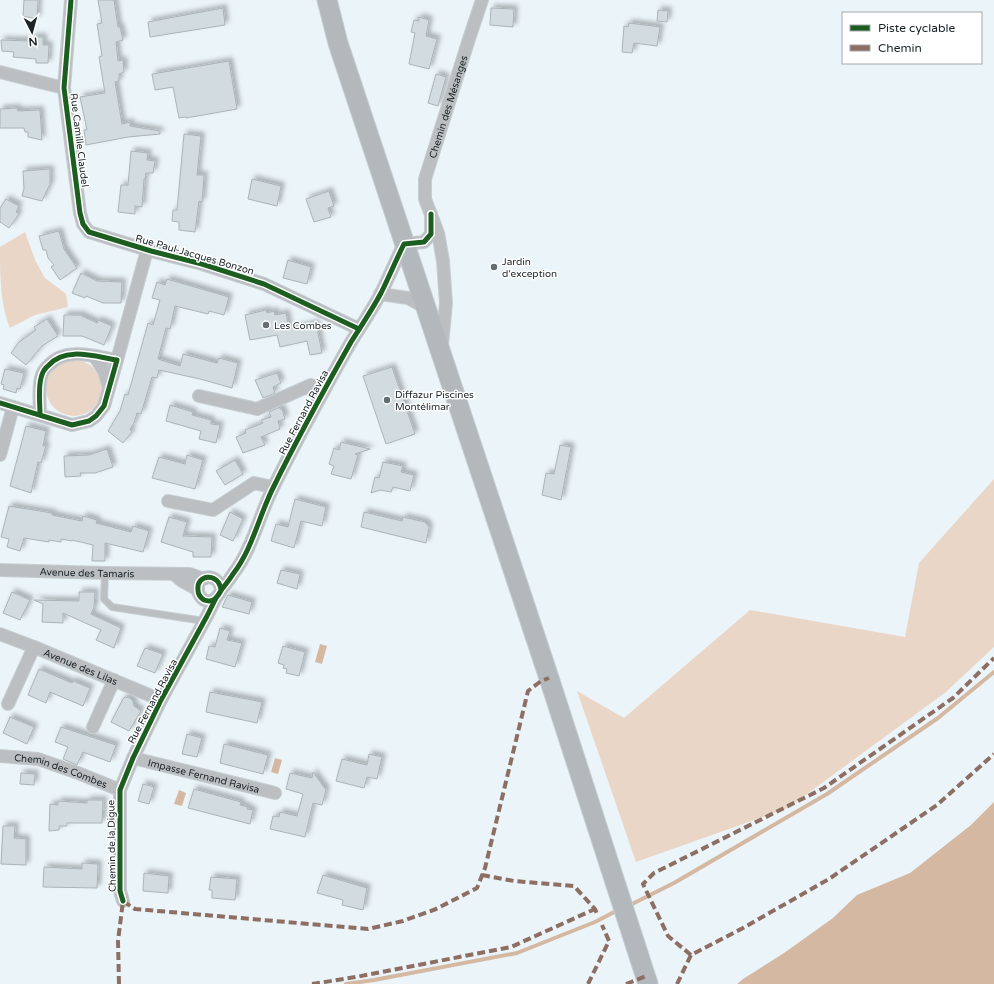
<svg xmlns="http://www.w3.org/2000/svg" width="994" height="984" viewBox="0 0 994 984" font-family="'Varela Round',sans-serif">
<defs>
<filter id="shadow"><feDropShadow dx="3.5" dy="-3.5" stdDeviation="2" flood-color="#0004"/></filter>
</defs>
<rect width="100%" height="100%" fill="#ebf4f9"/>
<g fill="#ead6c6">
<path d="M25,232L35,260L45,278L66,294L68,307L35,315L10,328C0,304 0,274 0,247Z"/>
<circle cx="74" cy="388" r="28"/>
<path d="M994,479V647L946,692L788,808L636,862L577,691L624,718L750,610L905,637L919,563Z"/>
</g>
<g fill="#d5b8a2">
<path d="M320,644L327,646L322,664L315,662Z"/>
<path d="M275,758L282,760L278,774L271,772Z"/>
<path d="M179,790L186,793L182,806L174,804Z"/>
<path d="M994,802V984H737L743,979L784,953L833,918L857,895L910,873L971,825Z"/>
</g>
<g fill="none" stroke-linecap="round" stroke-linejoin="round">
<g stroke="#d5b8a2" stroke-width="4">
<path d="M628,906L674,883L827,794L938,718L994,672"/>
<path d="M346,984L374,980L517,953L595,922L618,910"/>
</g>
</g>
<g fill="#d2dbe0" stroke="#abb4b8" filter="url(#shadow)">
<path d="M24,0H38L37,19L23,16Z"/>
<path d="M98,0H114L118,27H120L123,40L116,42L118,61L123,60L124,72L119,74V81L115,82L122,124L130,122V126L160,131V134L128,137L86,145L84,130H87L80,97L105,93L99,57L102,56L97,24L102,23Z"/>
<path d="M223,8L225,25L150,37L148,22Z"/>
<path d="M491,8L514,9L513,27L490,25Z"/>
<path d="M658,10L668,11L667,22L657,21Z"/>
<path d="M419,17L429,20L426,36L437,39L429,69L409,64L415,33L411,32L414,20L419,21Z"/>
<path d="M629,23L660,27L657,46L634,43L632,53L622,52L624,26L628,27Z"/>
<path d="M33,37H43V45H49L48,63H36V59L13,57L14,52L2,51L1,40L32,41Z"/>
<path d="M229,61L237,109L186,118V117L179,118L173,87L155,90L152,74Z"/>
<path d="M436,74L446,77L438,106L428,103Z"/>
<path d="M17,108L18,111L40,110L42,140L28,137V132H25L24,128H0V109Z"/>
<path d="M184,134L201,136L197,175H204L202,202L199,201L195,232L179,230V222L172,221L173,210H177Z"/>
<path d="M131,151L148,153L147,160L155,161L153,173H146L145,179H144L142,207L135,206V214L118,212L121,185H128Z"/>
<path d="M50,169V186H49L42,201L22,196L24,189L23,171Z"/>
<path d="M252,179L281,186L277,206L248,199Z"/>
<path d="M329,191L334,206L328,208L331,217L314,222L306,199Z"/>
<path d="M6,199L19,206L16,212L19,214L9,228L0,222V208Z"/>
<path d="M59,231L64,249L77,268L60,280L51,267L54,265L48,258L46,250H43L39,236Z"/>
<path d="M288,260L311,267L307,284L283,278Z"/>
<path d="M81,273L97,281L122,282L121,303H103L86,296L85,298L72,293Z"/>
<path d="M167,279L229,297L224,315L209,311L208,314L175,306L170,329L166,328L158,359L180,366L183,354L217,363L219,358L238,363L232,388L200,379L159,370L157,378L152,377L141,414L137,413L134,423L130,429L132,432L123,443L108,431L120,411L125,394L128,395L148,323L153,325L160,300L152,298L157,282L165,285Z"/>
<path d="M266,310L267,313L274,311L275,315L286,313L289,329L316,323L322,353L310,355L307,341L280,347L277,335L250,340L245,315Z"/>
<path d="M64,315H80L97,323L98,320L112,326L104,345L82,336H63Z"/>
<path d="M47,319L58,336L42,346L26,365L11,353L19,342L36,330L34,327Z"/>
<path d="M392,367L415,434L386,444L363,376Z"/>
<path d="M5,369L24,373L20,389L17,388L16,393L3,389L4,385L1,384Z"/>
<path d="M277,373L281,383L273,387L275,393L263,398L255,380Z"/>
<path d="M170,405L193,412L192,415L211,420V424L220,425L216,443L199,439L201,431L166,421Z"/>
<path d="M280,407V409H282L285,419L278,421L280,429L261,437L265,445L243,453L236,437L246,433L245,430L263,423L261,420L271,417L269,412Z"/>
<path d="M26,426L46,431L43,446H46L41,463L38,462L31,493L10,486Z"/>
<path d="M341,442L370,449L355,454L358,455L351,479L331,474L334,466L329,464L334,448L339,450Z"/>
<path d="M560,445L571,447L561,500L542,495L546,473L554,474Z"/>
<path d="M107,449L113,467L95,473H80L81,476L65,477L64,456L89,455Z"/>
<path d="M187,455L203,460L195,489L152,478L159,457L185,464Z"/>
<path d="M235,460L243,474L225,485L216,471Z"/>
<path d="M383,462L403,466L401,472L414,475L410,491L393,487L391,492L380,490L371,493L375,477L379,478Z"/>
<path d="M295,499L326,507L322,526L301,521L294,548L271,541L276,524L288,527Z"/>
<path d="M9,506L52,513V515L82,521L83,516L97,520L96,523L131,532L133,526L149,531L143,552L105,543V561H92L93,545L72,540V541L61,539V542L49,540V542L24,538L20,551L7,547L9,539L1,537Z"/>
<path d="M230,512L243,519L233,541L220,535Z"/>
<path d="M364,512L402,521L403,517L425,522L429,527L426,543L361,527Z"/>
<path d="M169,517L187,522L183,536L212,537L211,557H193V552L161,542Z"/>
<path d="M281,570L300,574L297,589L277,583Z"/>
<path d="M12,592L30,600L20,620L3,613Z"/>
<path d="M79,592H95L94,607L91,614L121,628L114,648L96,640L101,630L63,613V623L42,622L43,604L34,600L79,601Z"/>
<path d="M228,595L252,602L249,614L222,607Z"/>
<path d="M220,628L230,631L227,640L242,643L235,667L206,659L209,646L215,647Z"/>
<path d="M283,646L305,652L299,676L286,673L287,669L283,668L284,665L278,663Z"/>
<path d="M145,648L163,654L155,673L137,666Z"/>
<path d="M39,669L72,683L73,681L90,688L83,706L50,692L46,703L28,695Z"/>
<path d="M210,692L262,702L257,723L206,712Z"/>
<path d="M125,697L130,698L133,701L134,706L141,711L129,731L111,722L123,699Z"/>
<path d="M10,717L34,727L27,744L3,733Z"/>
<path d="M61,727L116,745L110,762L83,752L77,765L63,759L68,747L55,742Z"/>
<path d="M187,734L202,738L197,757L182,754Z"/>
<path d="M224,744L268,755L263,774L220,763Z"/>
<path d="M369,754L382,757L377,779L367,777L364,788L336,781L342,759L367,765Z"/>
<path d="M313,772L326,790L322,805L313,803L305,837L270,829L273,816L279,817L280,812L297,816L303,794L286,789L290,773L312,778Z"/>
<path d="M21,773L35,774L34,785L20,784Z"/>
<path d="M143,784L154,787L149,804L138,801Z"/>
<path d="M194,789L241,802L240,805L248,807L247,809L253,810L250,824L188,808Z"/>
<path d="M87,800H103L102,823H67V826H59V830L49,831L50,804L58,805V801L87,803Z"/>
<path d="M3,826H15L14,838L26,839V865L1,864Z"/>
<path d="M82,863L98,864L97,888L43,887L44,867L82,869Z"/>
<path d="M144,873L169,876L168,893L143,891Z"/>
<path d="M323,875L367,888L363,910L342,905L343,900L317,893Z"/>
<path d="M211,877L237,879L235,900L212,898V890H209Z"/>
</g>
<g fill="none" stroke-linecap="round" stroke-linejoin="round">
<g stroke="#c6ced3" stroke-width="8">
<path id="service" d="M105,573L104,599L112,607L204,621"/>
</g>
<g stroke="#c6ced3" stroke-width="14">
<g id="minor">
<path d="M71,0L64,88L80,213L83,224L89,232L151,251L202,264L264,284L359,329"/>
<path d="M0,72L64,88"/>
<path d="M380,294L408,298L426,308"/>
<path id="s1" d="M442,345L446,303L443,261L438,233L425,199V179L469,39L482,0"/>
<path d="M95,357L104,371L109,388"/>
<path d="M117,360L147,250"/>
<path d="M199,396L257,409L311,385L324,390"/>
<path d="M0,403L72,425L89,421L96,416L104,406L117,360C96,357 66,346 49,365C45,368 42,373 41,378C38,390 40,403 40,415"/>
<path d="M0,455L13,407"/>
<path d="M168,501L213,510L254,483L273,487"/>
<path id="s2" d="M0,570L105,573L190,574L204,579"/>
<path d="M174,574L182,581L198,590"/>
<path d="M221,590C219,572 196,574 198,590C198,594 201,598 204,600C215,604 218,595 222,589C226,584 230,579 233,574C253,548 259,515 274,486C298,437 324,390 351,342C361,326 372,310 381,293C389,277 396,260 404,244L424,242L431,234V214"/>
<path id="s3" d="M0,634L34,647L161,700"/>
<path d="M8,704L34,647"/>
<path d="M93,727L114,680"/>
<path id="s4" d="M0,756L38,759L78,773L120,790"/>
<path id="s5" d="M133,758L275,793"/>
<path d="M123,901L120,891V790L133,758L161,700L207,616L215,600"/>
</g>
</g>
<g stroke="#c6ced3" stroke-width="21">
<path id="primary" d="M327,0L338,43L549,678L648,984"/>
</g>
<use href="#service" stroke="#bbbfc2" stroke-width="6"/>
<use href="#minor" stroke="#bbbfc2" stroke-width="12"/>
<use href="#primary" stroke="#b2b8bc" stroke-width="19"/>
<g stroke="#8d6e63" stroke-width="4" stroke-dasharray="8 4" stroke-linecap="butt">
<path d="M482,875L514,881L574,886L595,909L597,914"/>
<path d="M691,955L668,936L643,884L654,873L824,788L953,698L994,658"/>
<path d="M119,984L118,941L123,901L135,909L368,929L403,921L436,909L477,888L485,868L528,691L541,681L549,678"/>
<path d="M312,984L356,977L511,947L595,909"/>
<path d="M588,984L609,941L602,925"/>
<path d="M626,984L646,976"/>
<path d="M677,984L691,955L743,928L829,879L937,805L994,754"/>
</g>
<g stroke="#fff" stroke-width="8">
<g id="cycleway">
<path d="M71,0L64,88L80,213L83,224L89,232L151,251L202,264L264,284L359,329"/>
<path d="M0,403L72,425L89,421L96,416L104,406L117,360C96,357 66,346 49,365C45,368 42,373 41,378C38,390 40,403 40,415"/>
<path d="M221,590C219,572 196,574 198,590C198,594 201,598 204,600C215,604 218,595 222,589C226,584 230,579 233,574C253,548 259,515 274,486C298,437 324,390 351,342C361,326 372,310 381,293C389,277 396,260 404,244L424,242L431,234V214"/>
<path d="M123,901L120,891V790L133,758L161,700L207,616L215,600"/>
</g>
</g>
<use href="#cycleway" stroke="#1b5e20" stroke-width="5"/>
</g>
<g fill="#636d72" stroke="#fff" stroke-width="1.5">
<circle cx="494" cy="267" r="4"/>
<circle cx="266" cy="325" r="4"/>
<circle cx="387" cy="400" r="4"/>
</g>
<g text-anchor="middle" stroke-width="3" stroke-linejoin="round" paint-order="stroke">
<g font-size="10" fill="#1a2429" stroke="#fff">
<text dy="4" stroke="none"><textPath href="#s1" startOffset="245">Chemin des Mésanges</textPath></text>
<text transform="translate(80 140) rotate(83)" y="4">Rue Camille Claudel</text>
<text transform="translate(195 254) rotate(16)" y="4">Rue Paul-Jacques Bonzon</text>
<text transform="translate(303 412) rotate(-62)" y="4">Rue Fernand Ravisa</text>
<text dy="4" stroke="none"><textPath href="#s2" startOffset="87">Avenue des Tamaris</textPath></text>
<text dy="4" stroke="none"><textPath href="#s3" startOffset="87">Avenue des Lilas</textPath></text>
<text transform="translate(152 701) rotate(-62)" y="4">Rue Fernand Ravisa</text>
<text dy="4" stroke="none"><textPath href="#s4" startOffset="63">Chemin des Combes</textPath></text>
<text dy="4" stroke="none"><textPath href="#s5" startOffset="73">Impasse Fernand Ravisa</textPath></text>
<text transform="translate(111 846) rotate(-91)" y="4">Chemin de la Digue</text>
</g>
<g font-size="10" fill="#1a2429" stroke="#fff" text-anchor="start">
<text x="502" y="265">Jardin<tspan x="502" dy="12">d'exception</tspan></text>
<text x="274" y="329">Les Combes</text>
<text x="395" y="398">Diffazur Piscines<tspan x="395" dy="12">Montélimar</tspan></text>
</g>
</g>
<rect x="842" y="12" width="140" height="52" fill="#ffffff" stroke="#a3a7a9"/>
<rect x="850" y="25" width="20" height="6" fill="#1b5e20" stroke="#a3a7a9"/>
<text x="878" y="32" font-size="12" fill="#1a2429">Piste cyclable</text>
<rect x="850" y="45" width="20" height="6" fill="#8d6e63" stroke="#a3a7a9"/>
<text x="878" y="52" font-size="12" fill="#1a2429">Chemin</text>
<g transform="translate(32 32) rotate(174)" stroke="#ffffff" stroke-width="3" paint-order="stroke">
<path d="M0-3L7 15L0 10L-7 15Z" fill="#1a2429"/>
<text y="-6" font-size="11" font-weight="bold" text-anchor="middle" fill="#1a2429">N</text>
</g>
</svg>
